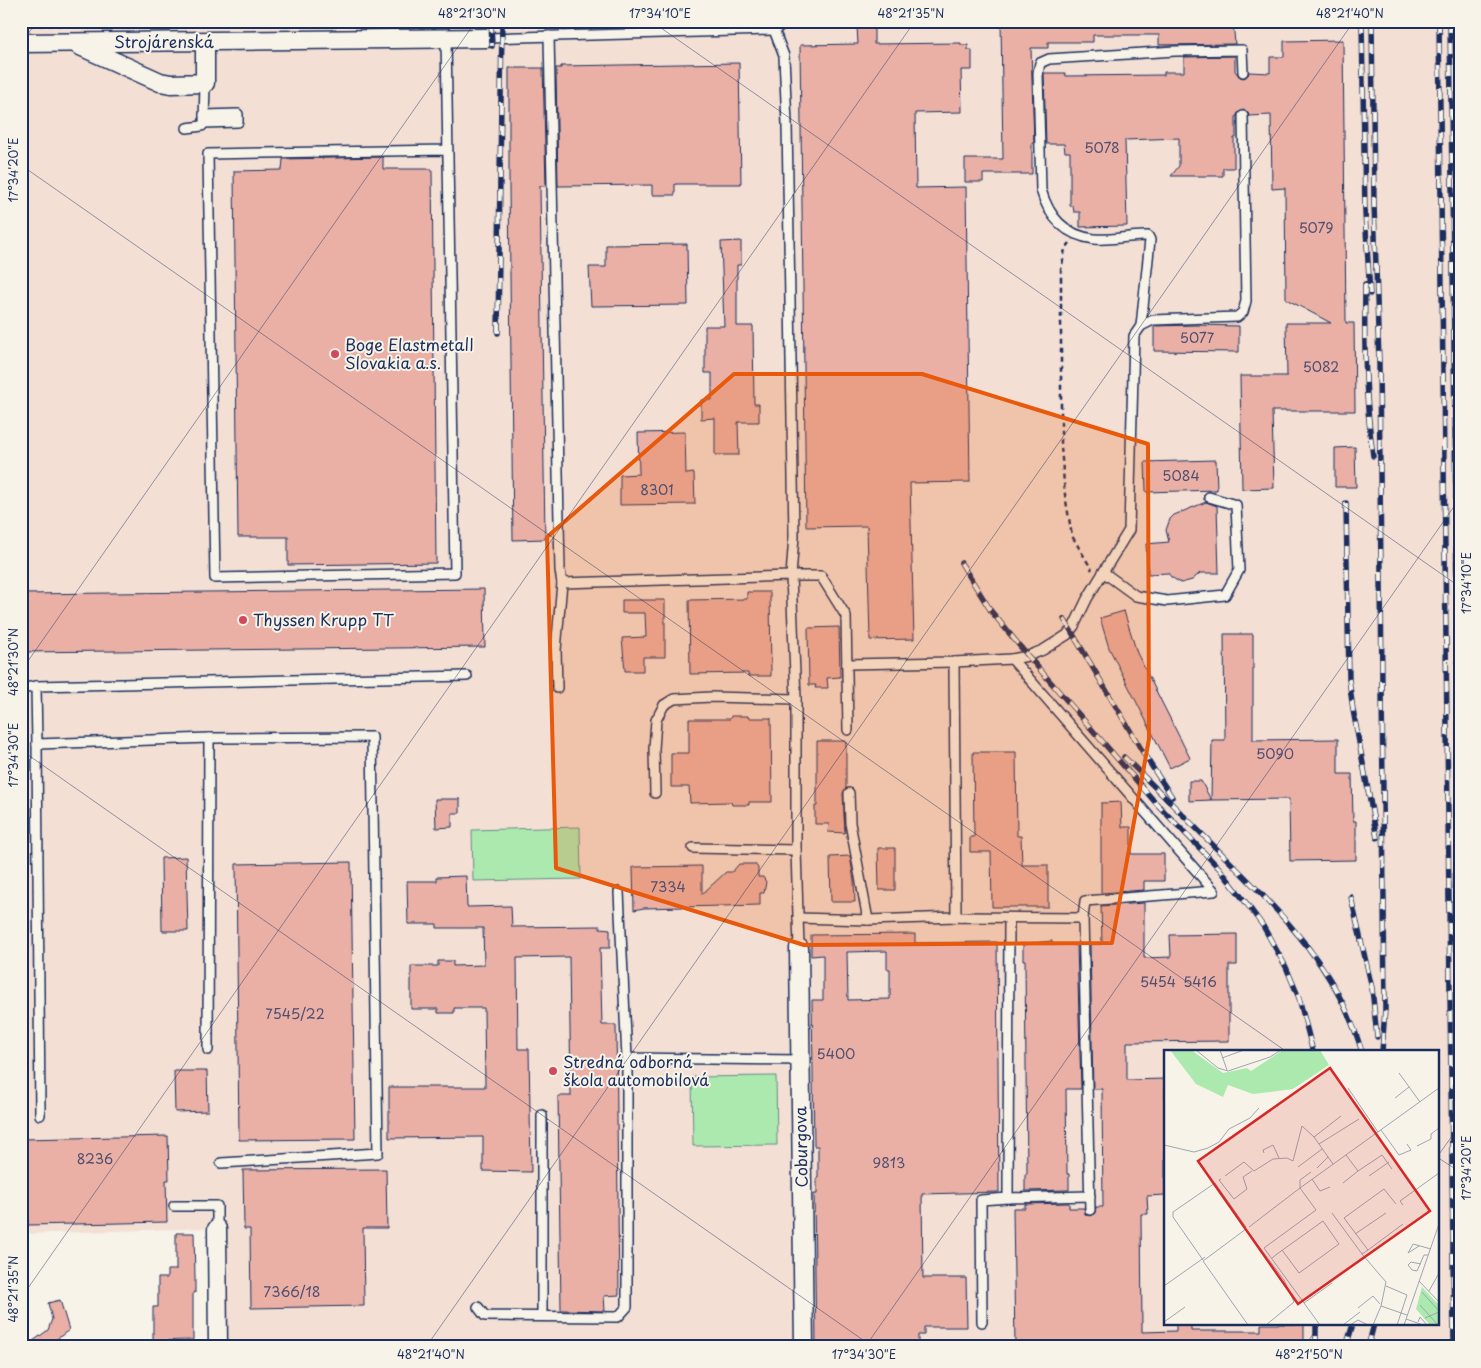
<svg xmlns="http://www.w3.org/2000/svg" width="1481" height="1368" viewBox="0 0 1481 1368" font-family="'Playpen Sans',sans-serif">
<rect width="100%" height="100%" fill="#f7f3e8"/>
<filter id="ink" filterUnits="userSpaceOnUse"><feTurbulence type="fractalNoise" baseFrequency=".02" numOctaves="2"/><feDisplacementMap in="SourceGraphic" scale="10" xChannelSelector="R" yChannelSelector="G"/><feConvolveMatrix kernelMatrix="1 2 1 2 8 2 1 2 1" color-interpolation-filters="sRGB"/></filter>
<g filter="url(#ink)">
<path fill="#f3dfd4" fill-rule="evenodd" d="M21,21H1460V1347H523L228,1344L209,1228L21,1234ZM1165,1052H1437V1324H1165Z"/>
<g fill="#ace9af" stroke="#648c86">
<path d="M580,827L581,879L473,881L472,830Z"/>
<path d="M776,1076L777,1145L693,1146L692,1077Z"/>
</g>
<g fill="#eab0a6" stroke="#1b2f5e" fill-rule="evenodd">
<path d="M1001,21H1233L1235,44L1159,45V35H1093V42H1048V48H1031L1034,143H1032V174H983V182H965V159H1003Z"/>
<path d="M857,27H874V44L961,43V45H968V50H972V70H961L962,112L915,113L916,188L966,187L970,482L910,483L914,639L870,640L867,526L806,527L800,45L858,44Z"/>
<path d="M1343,40L1346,323H1354L1355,411H1272L1274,488L1242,489L1240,376H1287L1286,323H1331L1286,299L1285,188L1272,189L1271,115L1249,116L1248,112L1243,110L1238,113L1236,117V138H1234V168H1223V176H1171L1179,166V138L1125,140L1127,226L1080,227V212H1074L1073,206H1070V152H1065L1064,144H1046L1044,73H1065L1066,76L1164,75V72H1184V57L1235,56V71L1240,77L1244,78L1248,75L1249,72L1270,73V57H1284V41Z"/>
<path d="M739,63L741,184H675V195H652V185L558,186L556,68H561V66Z"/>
<path d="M509,68H543L546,186H540L545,539L513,540L509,186Z"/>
<path d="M383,157V169H432L436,563L288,565V537H238L234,171L282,170L283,159Z"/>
<path d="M741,241V265H737V326H753L754,404H759V422H738L739,455H715V418L701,419V400H712V373H705V326H724L721,242Z"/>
<path d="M687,244L688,305L591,306L589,267H606V245Z"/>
<path d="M1196,325L1239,326V352L1154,351V326Z"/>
<path d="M685,432L686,474L694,473L695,504L620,505V475L639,474L638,433Z"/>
<path d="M1355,447L1356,487H1335V448Z"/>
<path d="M1216,460L1217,490L1146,492L1145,462Z"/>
<path d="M1206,502L1217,506L1219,573H1200L1192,580L1181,583L1171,577L1168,573L1148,574L1146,544L1169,542L1166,530L1170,519L1174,515Z"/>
<path d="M484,589L485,647L21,652V594Z"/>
<path d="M747,592H770L771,676H748V673L690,674L689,600L747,599Z"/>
<path d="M622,600H665V657H643V671H625L622,638L646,637L645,613H622Z"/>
<path d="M1124,611L1137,653L1190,758L1170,768L1109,648L1100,618Z"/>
<path d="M839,627L840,677L827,678L828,688H815L816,685H809L808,628Z"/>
<path d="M1224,634H1253V740L1338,739V774H1352L1353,821H1356V860L1290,861L1289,799L1211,800L1212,740H1225Z"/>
<path d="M731,716H748V718H771L772,802H749V805H732L731,802L690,803L689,787H671V753H689V719H730Z"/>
<path d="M817,741H846V788L843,793L845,833L828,832L829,824H815V806H817Z"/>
<path d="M973,752H1016L1017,836H1021L1022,865H1048V907H992L991,852H970V837H974Z"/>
<path d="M1189,781H1201L1211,800L1189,801Z"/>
<path d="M435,799H460V813H452V827L436,828Z"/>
<path d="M1121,802L1122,827H1131V854H1164V881H1144V890L1101,893V803Z"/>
<path d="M878,848H895V890H879Z"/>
<path d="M850,856L854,881L855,902H831L830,857Z"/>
<path d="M186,857L188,931H162L161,858Z"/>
<path d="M351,862L355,1139L239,1140L236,864Z"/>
<path d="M739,864H755L758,868V877H763L766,882L764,893H760V905L644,908L634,910L633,867L702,866V894L726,872H732Z"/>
<path d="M466,876L467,907L511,906L512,927L600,926V928L610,929V948H600L602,1025H616L619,1295L604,1296L605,1311L561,1310L558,1096H571L569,957L517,958L518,1049H529L531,1172L483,1171V1137L389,1138V1087H485L484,1008H454V1013H438V1009H411V966H438V961H453V966L484,965L483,928H437V924H408L407,881H437V877Z"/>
<path d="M1144,903V958L1171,957L1170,935L1237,934V965H1229V1041L1127,1042V1080L1165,1079V1195L1147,1196L1148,1214H1141L1142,1332L1176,1331V1324H1191V1331H1261V1324H1304V1347H1015L1013,1208H1025V1204L1069,1203V1208H1084L1085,1214L1090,1216L1095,1213L1096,1207H1103L1102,1089H1093L1090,944H1102L1101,906Z"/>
<path d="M915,934V943L997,942L999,1192L922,1194L923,1278H966L967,1327H924V1335H918V1347H816L814,1194H817V1177H818V1146H814L812,1000H823V955L811,956V935ZM887,951V969H890V999L848,1000L847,952Z"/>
<path d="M1052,941V944L1077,945L1081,1089H1066L1067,1174H1069V1190L1025,1191V1174H1027L1025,960H1023V944Z"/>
<path d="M174,1071H207L208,1111L175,1112Z"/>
<path d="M168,1136L169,1180H166L167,1222L28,1225L27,1182H21V1139Z"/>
<path d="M386,1169L387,1228H363L364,1306L251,1308L250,1229H244L243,1170Z"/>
<path d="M176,1233H194L195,1278V1293H193V1340L153,1341V1307H158V1278H167V1270H176Z"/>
<path d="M60,1300L69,1330L46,1347H25L48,1330L52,1319L48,1303Z"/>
</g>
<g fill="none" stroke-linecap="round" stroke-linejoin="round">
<g stroke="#1b2f5e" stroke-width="12">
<g id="service">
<path d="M774,30L784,56L787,124L794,536L791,576H821L846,616L848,730"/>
<path d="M549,36L560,570L562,583L791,576L796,699V850L799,948"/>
<path d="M446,38L447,99L455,573L215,578L208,154L448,150"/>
<path d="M487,38L774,30L780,26L785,21"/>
<path d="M204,115L238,114V122L204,123"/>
<path d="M187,128L202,126L204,123L205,83"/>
<path d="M1141,326L1150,240L1148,236C1130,235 1112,241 1094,239C1064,235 1049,217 1041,190L1038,73L1040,63L1049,59L1175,51L1242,50L1243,72"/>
<path d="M1103,572L1136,596L1167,601L1225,595L1239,570L1236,505L1209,497"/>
<path d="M954,662L956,917"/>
<path d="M847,664L954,662L1012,659"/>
<path d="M557,688L556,650L562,583"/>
<path d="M21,689L36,686"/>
<path d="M37,744L40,1115"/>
<path d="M655,793L654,749L656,720L664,705L674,699L711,697L796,699"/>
<path d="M849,793L850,823L868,920"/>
<path d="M693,848L796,850"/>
<path d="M619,892L627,1058L800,1060"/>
<path d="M798,918L868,920L956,917L1083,918L1090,1210"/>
<path d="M1083,918L1085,901L1214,891L1012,659L1028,656L1043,650L1067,635L1074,626L1087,599L1129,530L1134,336L1141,326L1153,320L1237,317L1243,312L1246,301L1243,116"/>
<path d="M208,1050L209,738"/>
<path d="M221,1163L378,1153L372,737L209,738L37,744L36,686L467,676"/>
<path d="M1008,1198L1090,1196"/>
<path d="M174,1206H217V1229"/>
<path d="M478,1307L485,1316L618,1317L627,1307V1058"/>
<path d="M542,1316V1115"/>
<path d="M982,1322L981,1200L1008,1198L1009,918"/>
</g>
</g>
<g stroke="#1b2f5e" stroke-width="21">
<g id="minor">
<path d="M21,43L487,38"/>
<path d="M78,45L160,82L171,84L205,83V42"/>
<path d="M799,948L804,1347"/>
<path d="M217,1229L218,1347"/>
</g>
</g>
<g stroke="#1b2f5e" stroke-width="2.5" stroke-dasharray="5 4" stroke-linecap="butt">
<path d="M21,25H67"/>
<path d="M1070,243L1065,249L1061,270V447L1065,495L1072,536L1092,570"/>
</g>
<use href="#service" stroke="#f7f3e8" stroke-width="9"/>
<use href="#minor" stroke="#f7f3e8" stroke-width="18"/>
<g stroke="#1b2f5e" stroke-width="5.5">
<g id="rail">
<path d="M491,21L492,46"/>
<path d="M1362,21L1365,213L1370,294"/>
<path d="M1372,21L1374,203L1379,362L1385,1009L1382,1052"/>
<path d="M1439,21L1454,1347"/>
<path d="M1450,21L1460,841"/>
<path d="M1365,284C1364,344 1365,397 1373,456"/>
<path d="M498,333L502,21"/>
<path d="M1346,503L1349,679L1353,710L1377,838"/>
<path d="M961,563L991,611L1028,656L1155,802L1219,868L1247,904L1263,926L1286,967L1299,998L1313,1052"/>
<path d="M1064,619L1147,759L1172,797"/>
<path d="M1124,757C1158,790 1191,823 1224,856C1283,915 1338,969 1362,1052"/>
<path d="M1351,897L1372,988L1377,1037"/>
<path d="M1316,1347V1324"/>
<path d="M1346,1347L1353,1324"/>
<path d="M1368,1347L1374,1324"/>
</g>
</g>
<use href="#rail" stroke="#f7f3e8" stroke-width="4" stroke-dasharray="11" stroke-linecap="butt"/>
</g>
</g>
<path fill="#e8590c" fill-opacity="0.2" stroke="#e8590c" stroke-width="4" stroke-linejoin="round" d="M734,374H922L1148,444L1149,739L1112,943L804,945L556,868L547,537Z"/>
<path fill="none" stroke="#1b2f5e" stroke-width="1" stroke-opacity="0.45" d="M651,21L1460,587M21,44L37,21M21,165L1287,1052M21,671L476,21M21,750L873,1347M1437,1157L1460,1172M1437,1157L1460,1125M21,1298L915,21M21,1336L37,1347M426,1347L1354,21M865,1347L1460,498M1304,1347L1320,1324"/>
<g fill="#d1495b" stroke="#f7f3e8" stroke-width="2">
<circle cx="335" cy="354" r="5"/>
<circle cx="243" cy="620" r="5"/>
<circle cx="553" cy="1071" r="5"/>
</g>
<g text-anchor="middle" stroke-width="4" stroke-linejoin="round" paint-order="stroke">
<g font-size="14" fill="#4f4f70">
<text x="1102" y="153">5078</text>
<text x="1316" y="233">5079</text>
<text x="1197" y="343">5077</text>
<text x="1321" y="372">5082</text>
<text x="1181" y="481">5084</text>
<text x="657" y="495">8301</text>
<text x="1275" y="759">5090</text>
<text x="668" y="892">7334</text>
<text x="1158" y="987">5454</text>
<text x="1200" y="987">5416</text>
<text x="295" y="1019">7545/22</text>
<text x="836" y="1059">5400</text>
<text x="95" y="1164">8236</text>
<text x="889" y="1168">9813</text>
<text x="292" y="1297">7366/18</text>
</g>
<g font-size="16" fill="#1b2f5e" stroke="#f7f3e8">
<text x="164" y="48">Strojárenská</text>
<text transform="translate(801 1147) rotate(-91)" y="6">Coburgova</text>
</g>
<g font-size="16" fill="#1b2f5e" stroke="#f7f3e8" text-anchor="start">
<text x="345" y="351">Boge Elastmetall<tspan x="345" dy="18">Slovakia a.s.</tspan></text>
<text x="253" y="626">Thyssen Krupp TT</text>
<text x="563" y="1068">Stredná odborná<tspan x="563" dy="18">škola automobilová</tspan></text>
</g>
</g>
<g transform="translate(1164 1050)">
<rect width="275" height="275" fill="#f7f3e8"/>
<path d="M6,0H27L59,23L83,18L87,21L119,0H156L165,15L129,39L89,44L64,35L59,47L32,34ZM258,237L275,255V275H266L252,259Z" fill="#ace9af"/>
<path fill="none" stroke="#9fa5b1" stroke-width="1" d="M32,0L54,18L64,21L106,7L117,0M56,0L63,20M58,8L80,0M235,23L256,52M184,38L214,82M231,48L245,37M217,80L235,105L247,100L243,94M155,94L195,69M0,95L30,102L44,98L55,92L65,79L86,68L95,58M253,96L267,89V84L275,78M100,103L99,100L109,95L115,108M169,114L150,87L177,66M134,117L158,99M153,118L164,107M194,121L218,105L228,119M61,126L80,112L90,121L109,109L123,108L129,111L138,76L150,87M205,126L225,112M57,129L55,130L70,149L83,139L79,127L88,121M148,129L156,141L166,137M179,133L194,121L182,105M239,155L236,151L275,123M168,163L198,204L204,200L180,168L220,139L232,154M85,177L136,138V130L147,122M191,184L222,163M255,196L244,203L249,194L267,199M100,198L152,160L136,138L275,38M100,198L156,275M204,200L239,174M198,204L222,232L217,256L243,265M108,208L113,204L159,171L175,194L135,223L118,200M39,210L9,167V162L51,133L82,177M248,220L253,221L260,205H264M248,220L244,215L247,212L257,214M255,231L275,252M0,236L41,207M222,236L243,245L233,275M265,241L275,223M258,242L275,261M140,253L168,233M256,255L274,275M194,258L209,246L216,254M261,268L275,262M242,269L259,275M0,272L21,257M254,272L256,267L263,275M84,275L39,211L82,179L120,230L130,252L102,275M179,275L196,262M186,275L194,270L204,275M209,275L217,256M240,275L275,174"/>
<path fill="#d62828" fill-opacity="0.15" stroke="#d62828" stroke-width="2.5" d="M166,18L266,161L134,254L34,111Z"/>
<rect width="275" height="275" fill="none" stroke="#1b2f5e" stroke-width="2.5"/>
</g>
<rect width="1481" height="1368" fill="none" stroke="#f7f3e8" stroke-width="55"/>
<rect x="28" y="28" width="1426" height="1312" fill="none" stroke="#1b2f5e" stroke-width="2"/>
<g font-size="12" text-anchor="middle" fill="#1b2f5e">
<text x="472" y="18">48°21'30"N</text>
<text x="660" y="18">17°34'10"E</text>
<text x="911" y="18">48°21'35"N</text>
<text x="1350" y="18">48°21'40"N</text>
<text transform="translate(14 170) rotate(-90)" y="4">17°34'20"E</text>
<text transform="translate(1467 583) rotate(-90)" y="4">17°34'10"E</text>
<text transform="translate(14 662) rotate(-90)" y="4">48°21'30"N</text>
<text transform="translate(14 755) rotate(-90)" y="4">17°34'30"E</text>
<text transform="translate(1467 1168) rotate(-90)" y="4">17°34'20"E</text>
<text transform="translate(14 1289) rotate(-90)" y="4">48°21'35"N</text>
<text x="431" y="1359">48°21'40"N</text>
<text x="864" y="1359">17°34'30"E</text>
<text x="1309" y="1359">48°21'50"N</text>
</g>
</svg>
